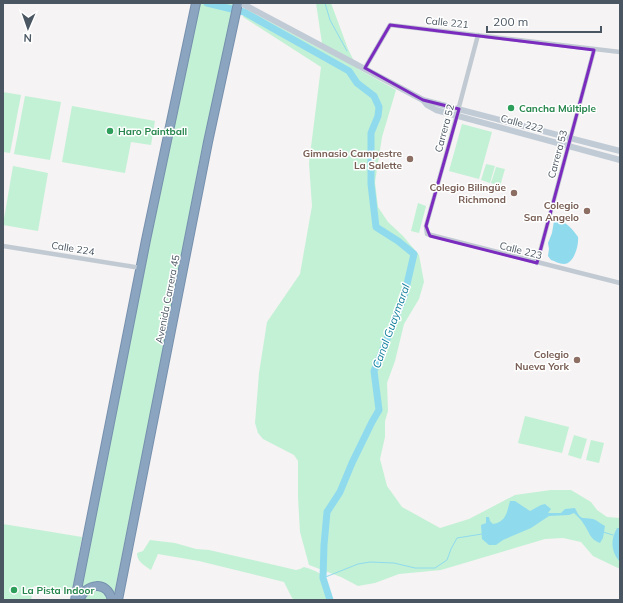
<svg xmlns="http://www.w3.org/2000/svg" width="623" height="603" viewBox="0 0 623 603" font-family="Mulish,sans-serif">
<rect width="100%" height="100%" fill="#f5f3f3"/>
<g fill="#c3f1d5">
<path d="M199,3H235L199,162L181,262L113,600H79L145,263Z"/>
<path d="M316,3H331L348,49L358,69L396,90L382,137L375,182L378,207L388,222L403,236L419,255L424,282L419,299L404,324L395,361L387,383L388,411L385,421V437L380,459L387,486L402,507L440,528L469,519L515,495L551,490H571L591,502L597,510L607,517L620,518V569L593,556L581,542L563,538L545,539L441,570L399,574L375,583L358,586L341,577L309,565L300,532L298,497V461L294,455L263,439L258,433L255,423L259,373L267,322L300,274L312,206L309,163L321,67L243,17L246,9L323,50Z"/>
<path d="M3,92L21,95L10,153L3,152Z"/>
<path d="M25,96L61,102L50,160L14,154Z"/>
<path d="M72,106L155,121L151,145L131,142L125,173L62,162Z"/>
<path d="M462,124L492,132L479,179L449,171Z"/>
<path d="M486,164L495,166L490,183L481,180Z"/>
<path d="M13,166L48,173L38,231L3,225Z"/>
<path d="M496,167L505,169L500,186L491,183Z"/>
<path d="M418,203L426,206L419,233L411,231Z"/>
<path d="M525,416L569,427L562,453L518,443Z"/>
<path d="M574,435L587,439L581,459L568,455Z"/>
<path d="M591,440L604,443L599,463L586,460Z"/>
<path d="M3,524L82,537L72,592L34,586L31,600H3Z"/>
<path d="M150,540L175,543L196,549L209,550L296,570L300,569L304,567C333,576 321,579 332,600H295L292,598L284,582L199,561L158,554L151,570C144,565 137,562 137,553L143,551Z"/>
</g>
<g fill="#90daee">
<path d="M557,220C566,221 573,230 578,237C579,245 574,264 564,264C559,264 555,261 551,260L548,256L549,249L548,243L552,233L554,221Z"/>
<path d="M510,501H515L530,511L541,505L545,504L551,509L548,513H561L565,509L575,508C581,521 582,517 593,519C597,520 601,524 605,526L603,538L600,543C590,540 589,531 583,523C581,519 577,516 574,513L569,515L549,516L531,528L503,540L496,545H489L482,539L481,525L486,523V517H489L490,521L493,524C506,522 507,512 510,501Z"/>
<path d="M617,528H620V562C611,552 610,540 617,528Z"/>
</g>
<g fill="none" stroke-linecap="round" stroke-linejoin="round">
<g stroke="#90daee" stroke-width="1">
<path d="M325,3L330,20L347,51"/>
<path d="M603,532L613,535"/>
<path d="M323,578L358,564L370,562L394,563L415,568H435L447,560L451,549L457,538L482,534"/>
</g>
<path stroke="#90daee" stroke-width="7" d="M207,3L244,12L349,71L357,83L374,96L379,107L378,116L371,133V184L376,227L398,241L414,254L404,297L374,371L379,410L372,422L352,463L340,492L327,512L324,545L323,578L330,600"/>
<g stroke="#7690ad" stroke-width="10">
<g id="highway">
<path d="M75,600L146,240L196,3"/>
<path d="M79,600C86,583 107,580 112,600"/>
<path d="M118,600L208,142L238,3"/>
</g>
</g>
<g stroke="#c1cad2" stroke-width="4.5">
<path d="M478,35L451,137L426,226L427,234L620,283"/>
<path d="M365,68L390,25L620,52"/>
<path d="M3,246L141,268"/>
<path d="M537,263L594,50"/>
</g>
<g stroke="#c1cbd6" stroke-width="6">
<path d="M241,3L423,100L620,151"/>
<path d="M423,100L427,105L436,110L620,160"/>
</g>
<use href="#highway" stroke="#8ba5c1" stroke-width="8"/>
</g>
<path fill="none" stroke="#7b2cbf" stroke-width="3" stroke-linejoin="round" d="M390,25L594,50L537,263L430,236L426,226L459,109L423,100L365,68Z"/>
<g fill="#2e9e5b" stroke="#fff" stroke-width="1.5">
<circle cx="511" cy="108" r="4"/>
<circle cx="110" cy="131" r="4"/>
<circle cx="14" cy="590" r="4"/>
</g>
<g fill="#8d6e63" stroke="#fff" stroke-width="1.5">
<circle cx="410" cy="159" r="4"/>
<circle cx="514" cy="193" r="4"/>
<circle cx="587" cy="211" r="4"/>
<circle cx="577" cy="360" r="4"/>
</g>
<g text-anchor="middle" stroke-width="3" stroke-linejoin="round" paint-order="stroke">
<g font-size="10" fill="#4a5661" stroke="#fff">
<text transform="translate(447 22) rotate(6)" y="4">Calle 221</text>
<text transform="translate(522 123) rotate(15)" y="4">Calle 222</text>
<text transform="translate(444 128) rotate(-75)" y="4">Carrera 52</text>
<text transform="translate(557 154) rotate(-75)" y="4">Carrera 53</text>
<text transform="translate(73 248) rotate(9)" y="4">Calle 224</text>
<text transform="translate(521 250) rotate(14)" y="4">Calle 223</text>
<text transform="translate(167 299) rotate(-79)" y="4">Avenida Carrera 45</text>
</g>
<g font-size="10" font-weight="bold" fill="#27864d" stroke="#fff" text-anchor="start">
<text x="519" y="112">Cancha Múltiple</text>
<text x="118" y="135">Haro Paintball</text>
<text x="22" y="594">La Pista Indoor</text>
</g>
<g font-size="10" font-weight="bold" fill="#785e54" stroke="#fff" text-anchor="end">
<text x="402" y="157">Gimnasio Campestre<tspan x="402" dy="12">La Salette</tspan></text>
<text x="506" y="191">Colegio Bilingüe<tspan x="506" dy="12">Richmond</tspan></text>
<text x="579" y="209">Colegio<tspan x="579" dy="12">San Angelo</tspan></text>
<text x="569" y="358">Colegio<tspan x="569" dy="12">Nueva York</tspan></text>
</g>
<g font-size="11" font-style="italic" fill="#0c7c9b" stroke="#fff">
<text transform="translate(391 326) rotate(-70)" y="4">Canal Guaymaral</text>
</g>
</g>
<rect width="623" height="603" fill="none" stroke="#4a5661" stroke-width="8"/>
<g transform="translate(28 28) rotate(182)" stroke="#ffffff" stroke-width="3" paint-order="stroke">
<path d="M0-3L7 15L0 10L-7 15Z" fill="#4a5661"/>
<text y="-6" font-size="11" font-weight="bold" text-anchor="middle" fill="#4a5661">N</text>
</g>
<path d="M487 26v6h114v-6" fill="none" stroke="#4a5661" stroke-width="2"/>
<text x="493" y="26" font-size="12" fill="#4a5661" stroke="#ffffff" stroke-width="3" paint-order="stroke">200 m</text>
</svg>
